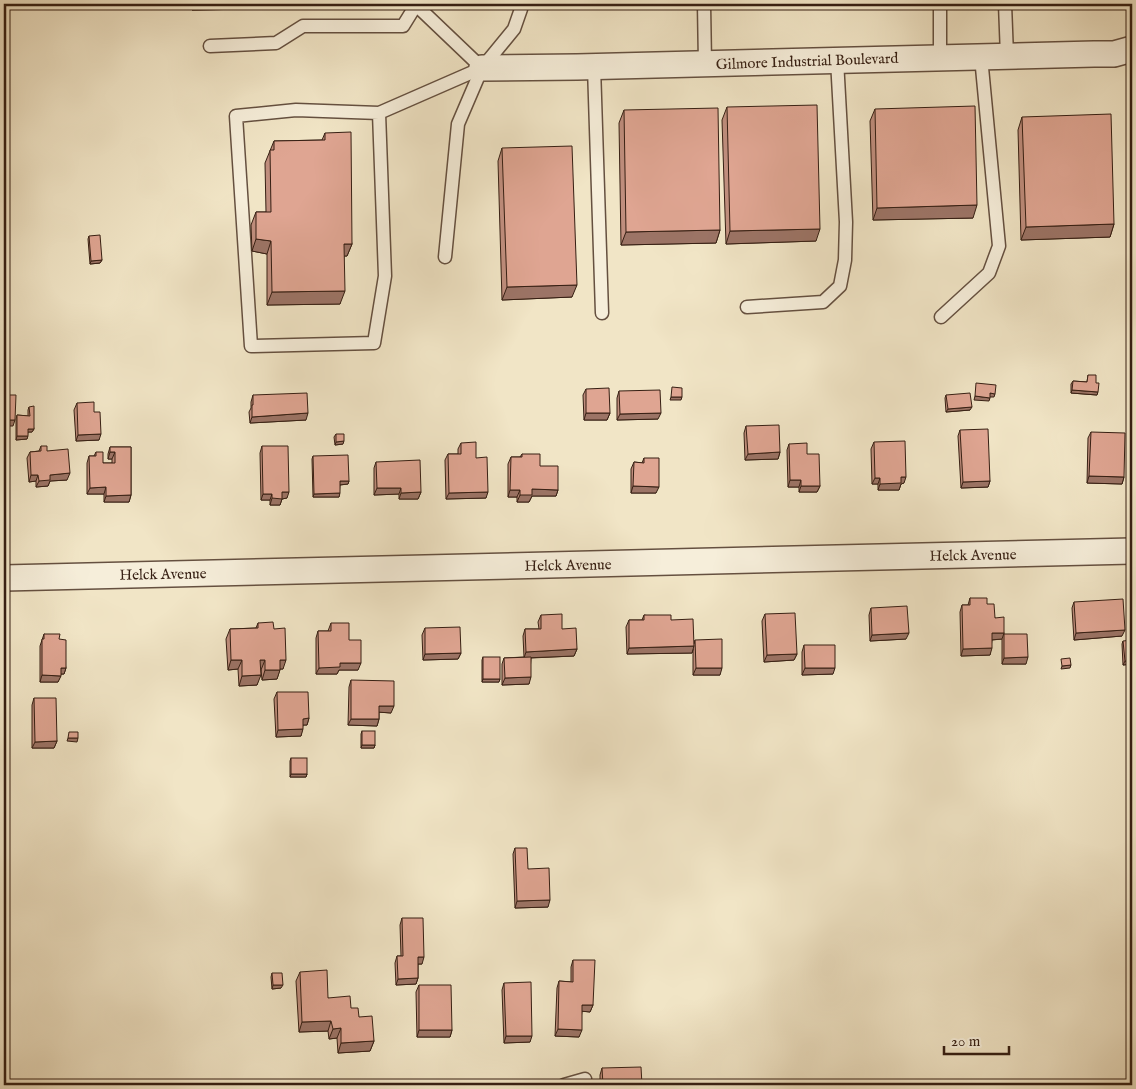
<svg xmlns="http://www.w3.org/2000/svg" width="1136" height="1089" viewBox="0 0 1136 1089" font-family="'IM FELL English',serif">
<rect width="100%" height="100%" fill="#f1e5c6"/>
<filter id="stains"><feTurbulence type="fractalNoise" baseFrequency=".004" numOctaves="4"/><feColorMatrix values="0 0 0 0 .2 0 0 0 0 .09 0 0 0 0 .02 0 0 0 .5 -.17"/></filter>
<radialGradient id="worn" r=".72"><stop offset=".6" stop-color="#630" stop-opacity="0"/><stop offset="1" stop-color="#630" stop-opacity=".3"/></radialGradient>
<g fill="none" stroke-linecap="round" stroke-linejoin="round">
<g stroke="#655040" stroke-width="15">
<g id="service">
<path d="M416,4V5L482,68"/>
<path d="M704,4L705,64"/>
<path d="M1005,4L1007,56"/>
<path d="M210,46L276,43L303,26H403L416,5"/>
<path d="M940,58V4"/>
<path d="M594,67L602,313"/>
<path d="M379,113L385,276L374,343L251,346L236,116L296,110L379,113L482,68"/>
<path d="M445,257L458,124L482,68L514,29L521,9V4"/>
<path d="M747,307L823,302L840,286L845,260L846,222L837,60"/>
<path d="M941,317L989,273L999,246L981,57"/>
<path d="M564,1085L585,1079"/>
</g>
</g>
<g stroke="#655040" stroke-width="28">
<g id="minor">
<path d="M482,68L577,67L1094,54H1114L1132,49"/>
<path d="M4,578L1132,551"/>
</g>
</g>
<use href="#service" stroke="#f6eeda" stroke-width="12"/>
<use href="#minor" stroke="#f6eeda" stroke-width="25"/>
</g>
<g fill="#c08e7e" stroke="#361f13">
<path d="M191,4H395L255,7L254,9L192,10Z"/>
<path d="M727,107L816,241L726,244L722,120Z"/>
<path d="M875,109L973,218L873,220L870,121Z"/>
<path d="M624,110L720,230L716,243L621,245L619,123Z"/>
<path d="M1022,117L1114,224L1110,237L1021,240L1018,130Z"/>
<path d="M325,133L352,244L347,256H344L340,304L267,305V254L252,251L251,225L256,212H266L265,163L274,141L322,140Z"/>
<path d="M502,148L572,297L502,300L498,161Z"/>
<path d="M89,236L102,260L100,263L90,264L88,239Z"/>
<path d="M1088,375L1096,383L1097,395L1071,393V384L1073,381L1087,382Z"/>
<path d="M586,389L610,413L607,420H584L583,395Z"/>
<path d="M619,391L658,419L617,420V398Z"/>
<path d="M253,395L306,420L250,423L249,412L251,408V402Z"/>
<path d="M946,395L970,410L946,412L945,398Z"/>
<path d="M77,403L94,412L99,440L76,441L74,410Z"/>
<path d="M29,407L34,429L32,432H28L27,439L16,440V419L17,415L28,416V410Z"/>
<path d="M746,426L780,452L778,459L745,460L744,433Z"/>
<path d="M960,430L990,481L988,487L961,488L958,436Z"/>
<path d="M1091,432L1124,477L1122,484L1087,483L1088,438Z"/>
<path d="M336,434L343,444L335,445L334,437Z"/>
<path d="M874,442L904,483L901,484L899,490H878V484H872L871,449Z"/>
<path d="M461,443L476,458L486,498L446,499L445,460L448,454H458V449Z"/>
<path d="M789,444L807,454L820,486L817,492H799V487H788L787,450Z"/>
<path d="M41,446L47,451L67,480L50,481L48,486L36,487V481L29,482L27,458L30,452L39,451Z"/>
<path d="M262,446L287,498L282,499L280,505H270V500H261L260,453Z"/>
<path d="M110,447H131V495L129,502H104V494H87V463L89,456H94L96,452L103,463H112V459H108V454Z"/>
<path d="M522,454L540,466L558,490L556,496H532L529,502H517V497H508V464L511,457H520Z"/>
<path d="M313,456L349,481L348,484L340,485L339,497H313L312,459Z"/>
<path d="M644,458L656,493H631V469L634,462L642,463Z"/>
<path d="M376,462L421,492L418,499H399V494L374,495V468Z"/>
<path d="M970,598L987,604L1004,633V634L1026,664H1002V639L992,640L990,655L961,656L960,612L962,605H968Z"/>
<path d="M1074,602L1122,636L1074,640L1072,608Z"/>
<path d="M871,608L906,639L870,641L869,615Z"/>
<path d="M765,614L797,654L794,660L764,662L762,621Z"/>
<path d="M541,615L562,629L577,649L574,656L531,658L529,684L502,685V664L504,658L524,657L523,636L525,629H539L538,622Z"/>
<path d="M644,615L671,620L694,644L695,640L720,675H693V649L692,653L627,654L626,627L629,620H642Z"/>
<path d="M258,623L274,629L283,669H280L277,679L262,680L261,670L257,685L239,686L238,669L228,670L226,639L230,629L256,628Z"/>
<path d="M331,623L349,640L358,670H339L337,674H316V638L318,631H328Z"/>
<path d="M425,628L461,653L458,659L423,660L422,635Z"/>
<path d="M44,634L59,639L66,668L64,674H61L58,682H40V646Z"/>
<path d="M1123,641L1132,664L1123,665L1122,644Z"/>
<path d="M804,645L833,674L802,675V652Z"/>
<path d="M483,657L499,682H482V660Z"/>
<path d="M351,680L391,713L379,712V719L377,726L348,725L349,687Z"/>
<path d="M277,692L309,718L307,725H303L301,736L276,737L274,699Z"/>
<path d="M34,698L57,741L54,748H32V705Z"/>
<path d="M362,731L375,745L374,748H361V734Z"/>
<path d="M291,758L307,774L306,777H290V761Z"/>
<path d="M515,848L528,869L548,907L515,908L513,854Z"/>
<path d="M402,918L422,964H418V978L416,984L396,985L395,963L397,956H401L400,925Z"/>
<path d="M573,960L593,1005L590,1012L582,1011L579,1037L555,1036L557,988L559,981L571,982V967Z"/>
<path d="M300,972L328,998L351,1008L359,1017L374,1041L370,1051L338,1053L337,1038L329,1039L328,1031L299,1032L296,981Z"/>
<path d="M272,973L281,988L272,989L271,977Z"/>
<path d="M504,983L530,1042L504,1043L502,990Z"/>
<path d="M419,985L452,1030L450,1037H417L416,992Z"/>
<path d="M602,1068L642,1085H600V1075Z"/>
</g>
<g fill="#9c7466" stroke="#361f13">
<path d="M194,4H395L255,7L254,9L192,10Z"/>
<path d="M977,205L973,218L873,220L877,208Z"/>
<path d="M1114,224L1110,237L1021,240L1026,227Z"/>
<path d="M820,229L816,241L726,244L730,231Z"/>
<path d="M720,230L716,243L621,245L626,232Z"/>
<path d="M256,239L271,241L267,254L252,251Z"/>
<path d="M344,244H352L347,256H340Z"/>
<path d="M102,260L100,263L90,264L91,261Z"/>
<path d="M577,285L572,297L502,300L507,287Z"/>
<path d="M345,291L340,304L267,305L272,292Z"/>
<path d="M1072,390L1098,392L1097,395L1071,393Z"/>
<path d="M990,393L995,394L994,397H989Z"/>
<path d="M975,396L990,398L989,401L974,400Z"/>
<path d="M671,397H682L681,400H670Z"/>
<path d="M972,407L970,410L946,412L948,409Z"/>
<path d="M308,413L306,420L250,423L252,417Z"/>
<path d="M586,413H610L607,420H584Z"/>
<path d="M661,413L658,419L617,420L620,414Z"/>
<path d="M4,420H15L13,426H4Z"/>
<path d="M28,429H34L32,432H27Z"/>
<path d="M101,434L99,440L76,441L78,435Z"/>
<path d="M17,436H28L27,439L16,440Z"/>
<path d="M344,441L343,444L335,445L336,442Z"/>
<path d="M110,452H115L112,459H108Z"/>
<path d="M780,452L778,459L745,460L748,454Z"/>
<path d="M70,473L67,480L50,481L48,486L36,487L39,481L50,475Z"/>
<path d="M31,475H38L36,481L29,482Z"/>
<path d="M1089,476L1124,477L1122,484L1087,483Z"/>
<path d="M901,477H906L904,483L901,484L899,490H878L880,484Z"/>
<path d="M875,478H880L878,484H872Z"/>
<path d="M790,480H801L799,487H788Z"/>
<path d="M340,481H349L348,484L339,485Z"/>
<path d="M990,481L988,487L961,488L963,482Z"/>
<path d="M633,486L659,487L656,493H631Z"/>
<path d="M801,486H820L817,492H799Z"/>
<path d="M106,487L104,494H87L90,488Z"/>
<path d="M377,488H401L399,494L374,495Z"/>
<path d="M532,489L558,490L556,496H532L529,502H517L520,495Z"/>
<path d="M510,490H520L517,497H508Z"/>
<path d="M282,492H289L287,498L282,499L280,505H270L272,498Z"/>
<path d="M421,492L418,499H399L401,493Z"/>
<path d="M488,492L486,498L446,499L449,493Z"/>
<path d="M340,493L339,497H313L314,494Z"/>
<path d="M263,494H272L270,500H261Z"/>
<path d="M131,495L129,502H104L106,496Z"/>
<path d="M1125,630L1122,636L1074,640L1076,633Z"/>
<path d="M909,633L906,639L870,641L872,635Z"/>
<path d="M992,633H1004L1002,639L990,640Z"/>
<path d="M694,646L692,653L627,654L629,648Z"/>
<path d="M992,648L990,655L961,656L963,649Z"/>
<path d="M577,649L574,656L524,658L526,652Z"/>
<path d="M461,653L458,659L423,660L425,654Z"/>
<path d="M797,654L794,660L764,662L767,655Z"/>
<path d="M1028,657L1026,664H1002L1004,658Z"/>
<path d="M231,660H242L238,669L228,670Z"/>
<path d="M260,660H265L261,670H257Z"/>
<path d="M280,660H286L283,669H276Z"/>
<path d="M1125,661H1132V664L1123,665Z"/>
<path d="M340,663H361L358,670H339L337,674H316L319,668Z"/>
<path d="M1071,665L1070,668L1061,669L1062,666Z"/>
<path d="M61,668H66L64,674H58Z"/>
<path d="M696,668H722L720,675H693Z"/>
<path d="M805,668H835L833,674L802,675Z"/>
<path d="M265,670H280L277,679L262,680Z"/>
<path d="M42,675L61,676L58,682H40Z"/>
<path d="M261,675L257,685L239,686L242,676Z"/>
<path d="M531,677L529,684L502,685L505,678Z"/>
<path d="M483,679H500L499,682H482Z"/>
<path d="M379,706H394L391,713L377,712Z"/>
<path d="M309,718L307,725H300L303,719Z"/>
<path d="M351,719H379L377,726L348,725Z"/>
<path d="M303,729L301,736L276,737L278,730Z"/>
<path d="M68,738H78L77,742L67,741Z"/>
<path d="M57,741L54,748H32L35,742Z"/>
<path d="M362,745H375L374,748H361Z"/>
<path d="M291,774H307L306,777H290Z"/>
<path d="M550,900L548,907L515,908L517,901Z"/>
<path d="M418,957H424L422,964H416Z"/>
<path d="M418,978L416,984L396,985L398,979Z"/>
<path d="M273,985H283L281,988L272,989Z"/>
<path d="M582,1005H593L590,1012L580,1011Z"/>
<path d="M331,1021L328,1031L299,1032L302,1022Z"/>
<path d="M341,1028L337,1038L329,1039L333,1029Z"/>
<path d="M558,1029L582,1030L579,1037L555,1036Z"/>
<path d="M419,1030H452L450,1037H417Z"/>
<path d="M506,1036H532L530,1042L504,1043Z"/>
<path d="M374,1041L370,1051L338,1053L341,1043Z"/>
</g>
<g fill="#dfa592" stroke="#361f13">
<path d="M817,105L820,229L730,231L727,107Z"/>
<path d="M975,106L977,205L877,208L875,109Z"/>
<path d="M718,108L720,230L626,232L624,110Z"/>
<path d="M1111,114L1114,224L1026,227L1022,117Z"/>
<path d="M351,132L352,244H344L345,291L272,292L271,241L256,239V212H271L270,150H274V141L325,140V133Z"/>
<path d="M572,146L577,285L507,287L502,148Z"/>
<path d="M100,235L102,260L91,261L89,236Z"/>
<path d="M1088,375H1096V383H1099L1098,392L1072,390L1073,381L1087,382Z"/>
<path d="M976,383L996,385L995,394L990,393V398L975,396Z"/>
<path d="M672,387L682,388V397H671Z"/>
<path d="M609,388L610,413H586V389Z"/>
<path d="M660,390L661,413L620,414L619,391Z"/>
<path d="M307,393L308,413L252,417V405H253V395Z"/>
<path d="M970,393L972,407L948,409L946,395Z"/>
<path d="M4,395H16L15,420H4Z"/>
<path d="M94,402V412H100L101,434L78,435L77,403Z"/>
<path d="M34,406V429H28V436H17V415L30,416L29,407Z"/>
<path d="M779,425L780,452L748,454L746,426Z"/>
<path d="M988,429L990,481L963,482L960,430Z"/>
<path d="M1091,432L1125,433L1124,477L1089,476Z"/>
<path d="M336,434H344V441L336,442Z"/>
<path d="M905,441L906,477H901V483L880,484V478H875L874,442Z"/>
<path d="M476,442V458L487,457L488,492L449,493L448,454H461V443Z"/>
<path d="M807,443V454H819L820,486H801V480H790L789,444Z"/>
<path d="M41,446H47V451L68,449L70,473L50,475V480L39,481L38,475H31L30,452L41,451Z"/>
<path d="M262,446H288L289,492H282V499L272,498V494H263Z"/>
<path d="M110,447H131V495L106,496V487L90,488L89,456H96V452H103V463H115V452H110Z"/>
<path d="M522,454H540V466H558V490L532,489V495H520V490H510L511,457H522Z"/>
<path d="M348,455L349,481H340V493L314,494L313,456Z"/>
<path d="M644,458H659V487L633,486L634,462L644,463Z"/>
<path d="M420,460L421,492L401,493V488H377L376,462Z"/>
<path d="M970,598H987V604H994L995,618L1004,617V633H992V648L963,649L962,605H970Z"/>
<path d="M1123,599L1125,630L1076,633L1074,602Z"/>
<path d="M907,606L909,633L872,635L871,608Z"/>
<path d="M795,613L797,654L767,655L765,614Z"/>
<path d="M562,614V629L576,628L577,649L526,652L525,629H541V615Z"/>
<path d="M644,615H671V620L693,619L694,646L629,648V620H644Z"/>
<path d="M273,622L274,629L285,628L286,660H280V670H265V660H260L261,675L242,676V660H231L230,629L258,628V623Z"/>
<path d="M331,623H349V640H361V663H340V667L319,668L318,631H331Z"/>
<path d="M460,627L461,653L425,654V628Z"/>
<path d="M44,634H60L59,639L66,640V668H61V676L42,675V639H44Z"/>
<path d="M1004,634H1027L1028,657L1004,658Z"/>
<path d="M722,639V668H696L695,640Z"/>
<path d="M1132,640V661H1125L1123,641Z"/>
<path d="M804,645H835V668H805Z"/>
<rect x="483" y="657" width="17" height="22"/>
<path d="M531,657V677L505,678L504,658Z"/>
<path d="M1070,658L1071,665L1062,666L1061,659Z"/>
<path d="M351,680L394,681V706H379V719H351Z"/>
<path d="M277,692H308L309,718L303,719V729L278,730Z"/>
<path d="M34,698H56L57,741L35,742Z"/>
<rect x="362" y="731" width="13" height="14"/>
<path d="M69,732H78V738H68Z"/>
<rect x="291" y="758" width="16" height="16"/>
<path d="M515,848H527L528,869L549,868L550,900L517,901Z"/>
<path d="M402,918H423L424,957H418V978L398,979L397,956H403Z"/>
<path d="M573,960H595L593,1005H582V1030L558,1029L559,981L573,982Z"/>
<path d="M327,970L328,998L350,996L351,1008H358L359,1017L372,1016L374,1041L341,1043V1028L333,1029L331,1021L302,1022L300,972Z"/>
<path d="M272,973H282L283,985H273Z"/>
<path d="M531,982L532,1036H506L504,983Z"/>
<path d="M419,985H451L452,1030H419Z"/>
<path d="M641,1067L642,1085H603L602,1068Z"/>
</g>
<g text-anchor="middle" stroke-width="4" stroke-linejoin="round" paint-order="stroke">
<g font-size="15" fill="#361f13" stroke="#f6eeda">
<text transform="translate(807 61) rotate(-2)" y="5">Gilmore Industrial Boulevard</text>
<text transform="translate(973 555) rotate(-1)" y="5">Helck Avenue</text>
<text transform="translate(568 565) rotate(-1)" y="5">Helck Avenue</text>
<text transform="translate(163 574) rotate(-1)" y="5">Helck Avenue</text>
</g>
</g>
<rect width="1136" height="1089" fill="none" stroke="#f1e5c6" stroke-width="20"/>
<rect x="5" y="5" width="1126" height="1079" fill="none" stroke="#361f13" stroke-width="2.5"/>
<rect x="10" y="10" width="1116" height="1069" fill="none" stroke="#361f13"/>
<path d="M944 1046v8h65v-8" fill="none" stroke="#361f13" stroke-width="2.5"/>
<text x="951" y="1046" font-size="15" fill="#361f13" stroke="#f6eeda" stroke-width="4" paint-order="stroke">20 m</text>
<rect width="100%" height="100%" filter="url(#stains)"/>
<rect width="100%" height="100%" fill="url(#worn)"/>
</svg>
